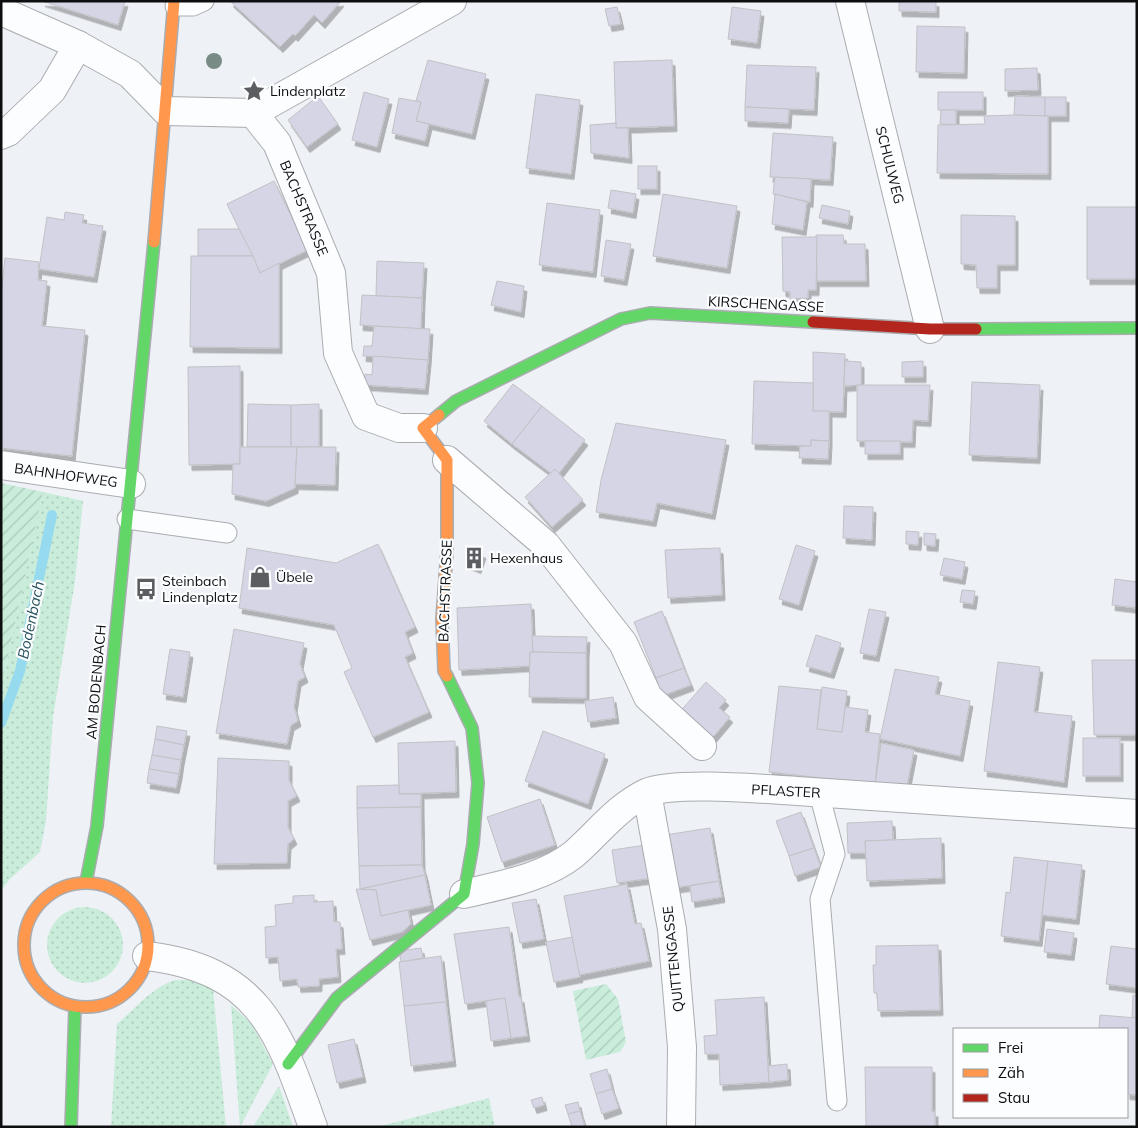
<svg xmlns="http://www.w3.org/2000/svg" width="1138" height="1128" viewBox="0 0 1138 1128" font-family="Mulish,sans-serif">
<defs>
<pattern id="grass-dots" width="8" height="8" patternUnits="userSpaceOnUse" patternTransform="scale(1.25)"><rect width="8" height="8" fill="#c9edda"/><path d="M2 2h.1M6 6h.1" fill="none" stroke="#abcaba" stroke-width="1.8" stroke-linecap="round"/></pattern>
<pattern id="garden-furrows" width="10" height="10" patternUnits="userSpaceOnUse" patternTransform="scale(1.25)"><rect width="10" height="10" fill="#c9edda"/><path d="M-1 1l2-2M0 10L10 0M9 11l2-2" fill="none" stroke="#abcaba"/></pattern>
<filter id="shadow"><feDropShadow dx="3" dy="5.5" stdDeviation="0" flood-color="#0004"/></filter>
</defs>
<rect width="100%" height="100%" fill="#eef1f6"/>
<g fill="url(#grass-dots)">
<path d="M43,492L83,501L75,581L53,717L46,821L40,852L10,879L1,890V676L6,665Z"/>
<circle cx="85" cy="945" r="38"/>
<path d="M175,980H189L213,988L226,1127H111L117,1024C136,1008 151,988 175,980Z"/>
<path d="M231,1005L251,1023L273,1064L240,1127Z"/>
<path d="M279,1086L293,1127H253Z"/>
<path d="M489,1098L495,1127H377Z"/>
</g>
<g fill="url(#garden-furrows)">
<path d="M1,483L43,492L6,665L1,676Z"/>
<path d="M606,984L618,999L626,1042L620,1052L586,1060L573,991Z"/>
</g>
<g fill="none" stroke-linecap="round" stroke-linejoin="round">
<path stroke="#95daee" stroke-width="10" d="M1,723L20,671L52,515"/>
</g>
<g fill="#d5d5e5" stroke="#c1c2c6" filter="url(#shadow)">
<path d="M42,1H125L118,25Z"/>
<path d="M230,1H341L322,23L314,15L295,36L293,34L280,47Z"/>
<path d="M899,1H936V12L899,11Z"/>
<path d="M617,7L621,24L609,26L605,9Z"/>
<path d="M732,7L761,11L757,43L728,39Z"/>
<path d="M917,26L965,27L964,73L916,72Z"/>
<path d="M428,60L486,74L472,134L416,121L421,102L416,101Z"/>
<path d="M672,60L674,126L616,128L614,62Z"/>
<path d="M747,65L816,67L814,110L745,107Z"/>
<path d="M1037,68L1038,90L1005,91V69Z"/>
<path d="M364,92L389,99L377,147L352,140Z"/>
<rect x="938" y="92" width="45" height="18"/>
<path d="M536,94L580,100L571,174L526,168Z"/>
<path d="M318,96L338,124L307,147L288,120Z"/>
<path d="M1015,96L1045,97V116L1014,115Z"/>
<rect x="1045" y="97" width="21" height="19"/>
<path d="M399,98L421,102L416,121L429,124L425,141L392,133Z"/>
<path d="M745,107L789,109L788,123L745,121Z"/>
<path d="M941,110H956V125L940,124Z"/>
<path d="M1014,115L1048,116V174L937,173L938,125L985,124L984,116Z"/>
<path d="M616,123V128H628L629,158L591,153L590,125Z"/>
<path d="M773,133L833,137L830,180L770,177Z"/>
<rect x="638" y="166" width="19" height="23"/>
<path d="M775,177L811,179L810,202L773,194Z"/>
<path d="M274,181L308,250L260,273L227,204Z"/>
<path d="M611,190L636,194L633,213L608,208Z"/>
<path d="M663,194L737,206L727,268L653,256Z"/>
<path d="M775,194L807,202L803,230L772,224Z"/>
<path d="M547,203L600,210L593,272L539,265Z"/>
<path d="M822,205L850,211L848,224L819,218Z"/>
<rect x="1087" y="207" width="50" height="72"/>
<path d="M65,212L84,215L82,223L103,226L94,277L39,269L47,217L64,220Z"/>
<path d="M961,215L1015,216V265H997V288H977L976,265L961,264Z"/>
<path d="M198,229H239L253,256H198Z"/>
<path d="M816,235H843L844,244H865L866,281H817Z"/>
<path d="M782,237H817L816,290H808V298L790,299V292L783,291Z"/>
<path d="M606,240L631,244L624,280L601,276Z"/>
<path d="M191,256H253L260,273L279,263V348L190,347Z"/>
<path d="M5,258L39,262L38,280L47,281L42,326L85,330L72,456L1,448V296Z"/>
<path d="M377,261L424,263L422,298L376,296Z"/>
<path d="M497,281L524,286L521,312L491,305Z"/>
<path d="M362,295L422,298L421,329L360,325Z"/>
<path d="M374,326L430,329L428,360L363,356L364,346H372Z"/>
<path d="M813,352L845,354L843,412L813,411Z"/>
<path d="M373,356L428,360L425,389L364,385L365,374L372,375Z"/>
<path d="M845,361L861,362V385L844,386Z"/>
<path d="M923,361V377H902V362Z"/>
<path d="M240,366V464L189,465L188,367Z"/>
<path d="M754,381L813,383V411H829V441L811,440V446L752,444Z"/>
<path d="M972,382L1040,385L1037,458L969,455Z"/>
<path d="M513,384L542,406L512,444L484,421Z"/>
<path d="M857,385H930L928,421L913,420L912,442L857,441Z"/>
<path d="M248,404L291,405V447H247Z"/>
<path d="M319,404V447H291V405Z"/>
<path d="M542,406L585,440L556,477L512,444Z"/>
<path d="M616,423L726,440L712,514L657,503L653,521L596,512L601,480Z"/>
<path d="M811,440L829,441L828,459L799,458L800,446H811Z"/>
<rect x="865" y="441" width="35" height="13"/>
<path d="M240,447H297L295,488L266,501L232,494L233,464H240Z"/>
<path d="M297,447H336L335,485L295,484Z"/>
<path d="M555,469L583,500L552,527L525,497Z"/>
<path d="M844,506L873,507L872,540L843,538Z"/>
<path d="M906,531L919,532L918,545L906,544Z"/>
<path d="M924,533L936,534L935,546L924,545Z"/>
<path d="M378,544L415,627L405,632L413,653L405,657L429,712L373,737L344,672L352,668L334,625L239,608L247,548L336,563Z"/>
<path d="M796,545L815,551L799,605L779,599Z"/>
<path d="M470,548L483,553L478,568L465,563Z"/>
<path d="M720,548L722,595L668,598L665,550Z"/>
<path d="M944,558L965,562L962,579L940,575Z"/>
<path d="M1115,579L1137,582V608L1112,605Z"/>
<path d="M962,590L975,591L973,604L960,602Z"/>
<path d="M531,604L533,652H530V666L459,670L457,608Z"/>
<path d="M869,609L886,612L876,656L860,653Z"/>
<path d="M662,611L684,668L656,678L634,622Z"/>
<path d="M234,629L304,643L300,664L305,677L298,681L294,707L298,721L291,725L287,744L216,733Z"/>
<path d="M816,635L841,643L831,673L806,666Z"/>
<path d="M532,636L587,637L586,653L533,652Z"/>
<path d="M170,649L190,652L183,697L163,694Z"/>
<path d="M530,652L586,653V698L529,697Z"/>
<path d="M1092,660H1137V735H1094Z"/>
<path d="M998,662L1040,667L1034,712L1072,716L1064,782L984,771Z"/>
<path d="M684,668L691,685L662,696L656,678Z"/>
<path d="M895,669L939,677L935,694L970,701L960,756L880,739Z"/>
<path d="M706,682L726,700L719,708L730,717L708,743L677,715Z"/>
<path d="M779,686L821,690L817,729L842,732L845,707L868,710L865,732L880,734L875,784L769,772Z"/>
<path d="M822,687L847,691L842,732L817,729Z"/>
<path d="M613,697L616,718L588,722L585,701Z"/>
<path d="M157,726L187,731L184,745L155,739Z"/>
<path d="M543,731L605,754L588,804L525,781Z"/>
<rect x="1083" y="738" width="37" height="38"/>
<path d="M155,739L184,745L181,760L152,755Z"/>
<path d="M455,741L456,792L399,794L398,743Z"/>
<path d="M881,743L914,750L907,786L875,785Z"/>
<path d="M152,755L181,760L179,774L149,769Z"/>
<path d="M218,758L289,761V780L297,796L288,801V827L294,839L288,844L287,863L214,864Z"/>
<path d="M149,769L179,774L176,788L147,783Z"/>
<path d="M399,785V794H421V807L357,808V786Z"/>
<path d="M540,799L555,845L502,862L487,817Z"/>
<path d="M421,807L422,865L359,866L357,808Z"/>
<path d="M801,812L814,848L789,856L776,821Z"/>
<path d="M892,821L893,840L865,841L866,853H848L847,823Z"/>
<path d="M710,828L719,881L673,888L665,835Z"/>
<path d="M941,838L942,878L867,881L865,841Z"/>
<path d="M646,845L652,878L617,883L612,850Z"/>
<path d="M814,848L821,867L795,876L789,856Z"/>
<path d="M1014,857L1048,861L1039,941L1001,936L1006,892L1010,893Z"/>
<path d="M1048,861L1082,865L1076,919L1042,915Z"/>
<path d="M422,865L425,875L360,889L359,866Z"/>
<path d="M425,875L431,905L381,916L376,890L360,889Z"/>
<path d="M719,881L722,897L692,902L690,886Z"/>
<path d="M627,884L635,924L641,923L649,961L579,975L564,896Z"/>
<path d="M356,889L376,890L381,916L408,910L411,924L402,932L370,940Z"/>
<path d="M314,895V902L333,901L334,922H340L342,949H336L338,977L319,979V986L298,987L297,979L280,981L278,957L266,958L265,927L276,926L275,905L293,903V896Z"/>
<path d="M536,899L544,939L520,943L512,903Z"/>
<path d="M509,927L519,997H521L527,1036L511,1038L505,998L465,1004L454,934Z"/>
<path d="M1047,929L1074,933L1071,955L1044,952Z"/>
<path d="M572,937L580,977L554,982L546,942Z"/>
<path d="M938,945L940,1010L878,1011L877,993H874L873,965H876V946Z"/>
<path d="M1111,946L1137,949V988L1106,984Z"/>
<path d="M421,948L423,958L401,962L399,951Z"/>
<path d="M441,956L446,1002L404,1006L399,962Z"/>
<path d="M1133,995L1137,996V1018L1132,1017Z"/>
<path d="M764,997L769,1082L720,1085L719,1054H705L704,1036L717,1035L715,1000Z"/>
<path d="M505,998L511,1038L491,1041L486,1001Z"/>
<path d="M446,1002L453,1061L411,1066L404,1006Z"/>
<path d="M1100,1015L1137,1018V1095L1127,1094V1029H1099Z"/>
<path d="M354,1039L363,1077L337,1083L328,1045Z"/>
<path d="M787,1064L788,1080L769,1082L768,1066Z"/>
<path d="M865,1067H932V1112L935,1111V1127H866Z"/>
<path d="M607,1069L612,1089L596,1094L590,1074Z"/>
<path d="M612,1089L619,1108L602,1114L596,1094Z"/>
<path d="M542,1097L544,1105L534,1108L531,1100Z"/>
<path d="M578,1102L580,1111L568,1114L565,1105Z"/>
<path d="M580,1111L585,1127H572L568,1114Z"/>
</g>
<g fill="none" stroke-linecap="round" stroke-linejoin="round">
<g stroke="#aaacb0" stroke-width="21">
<g id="lane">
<path d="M175,6H193L204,1"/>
<path d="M127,519L227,533"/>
<path d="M819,793L835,854L820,899L837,1101"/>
</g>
</g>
<g stroke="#aaacb0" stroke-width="30">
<g id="street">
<path d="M850,1L930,329"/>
<path d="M1,11L78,45L130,74L166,111L253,113L452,1"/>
<path d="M253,113L277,143L331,273L338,353L366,416L399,428H423"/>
<path d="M1,135L8,132L52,90L78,45"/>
<path d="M447,460L546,545L623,643L648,697L702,746"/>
<path d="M1,465L131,484"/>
<path d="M647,793L672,929L682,1047L681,1127"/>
<path d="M464,894C501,885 544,878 574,854C597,834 617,807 646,793C674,781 763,789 797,791C910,798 1023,807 1137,814"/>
<path d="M147,956C260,970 279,1031 313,1127"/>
</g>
</g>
<g stroke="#aaacb0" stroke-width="14">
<g id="fast">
<path d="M976,329L1137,328"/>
<path d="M439,415L456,401L621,319L650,313L813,322"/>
<path d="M86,882L97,826L154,242"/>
<path d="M288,1064L337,998L464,894L473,844L478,783L472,728L447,676"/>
<path d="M71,1127L75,1007"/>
</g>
</g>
<g stroke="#aaacb0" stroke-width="14">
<g id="slow">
<path d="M154,242L174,1"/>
<path d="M439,415L423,428L447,460V551L442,619L444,671L447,676"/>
<circle cx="86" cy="945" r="62"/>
</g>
</g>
<g stroke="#aaacb0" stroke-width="14">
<path id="jam" d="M813,322L930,329H976"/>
</g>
<use href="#lane" stroke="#fcfdfe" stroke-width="19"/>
<use href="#street" stroke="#fcfdfe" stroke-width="28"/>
<use href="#fast" stroke="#63d668" stroke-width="11"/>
<use href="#slow" stroke="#ff974d" stroke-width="11"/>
<use href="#jam" stroke="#b3261e" stroke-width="11"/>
</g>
<circle fill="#788c85" cx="214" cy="61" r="8"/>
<defs>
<g id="sight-bare" transform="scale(1.725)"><path d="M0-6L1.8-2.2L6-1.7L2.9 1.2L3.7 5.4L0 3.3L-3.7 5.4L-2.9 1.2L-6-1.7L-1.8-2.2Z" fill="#5b5d60" stroke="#fcfdff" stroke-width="2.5" paint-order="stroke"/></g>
<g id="building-bare" transform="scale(1.725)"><path d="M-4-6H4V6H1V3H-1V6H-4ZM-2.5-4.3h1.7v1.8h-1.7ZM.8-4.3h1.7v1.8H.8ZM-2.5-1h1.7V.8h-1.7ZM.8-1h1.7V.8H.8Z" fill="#5b5d60" stroke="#fcfdff" stroke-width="2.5" paint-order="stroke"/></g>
<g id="shop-bare" transform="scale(1.725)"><path d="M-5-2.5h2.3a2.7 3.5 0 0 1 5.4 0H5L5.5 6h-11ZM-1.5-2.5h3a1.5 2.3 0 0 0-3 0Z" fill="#5b5d60" stroke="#fcfdff" stroke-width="2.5" paint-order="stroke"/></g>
<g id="bus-bare" transform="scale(1.725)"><path d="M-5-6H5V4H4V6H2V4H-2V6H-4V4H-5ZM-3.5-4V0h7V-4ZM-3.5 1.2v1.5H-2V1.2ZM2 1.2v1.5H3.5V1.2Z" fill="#5b5d60" stroke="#fcfdff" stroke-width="2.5" paint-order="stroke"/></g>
</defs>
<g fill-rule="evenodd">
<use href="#sight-bare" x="254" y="91"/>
<use href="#building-bare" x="474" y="558"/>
<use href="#shop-bare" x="260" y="577"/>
<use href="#bus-bare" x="146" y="589"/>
</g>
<g text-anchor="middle" stroke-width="4.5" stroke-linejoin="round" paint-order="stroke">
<g font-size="14" fill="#0c0e10" stroke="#fcfdff" text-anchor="start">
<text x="270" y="96">Lindenplatz</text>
<text x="490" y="563">Hexenhaus</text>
<text x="276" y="582">Übele</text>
<text x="162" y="586">Steinbach<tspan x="162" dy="16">Lindenplatz</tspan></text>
</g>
<g font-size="14" fill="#0c0e10" stroke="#fcfdff">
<text transform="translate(890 165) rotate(76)" y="5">SCHULWEG</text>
<text transform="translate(304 208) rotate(67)" y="5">BACHSTRASSE</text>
<text transform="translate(766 304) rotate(3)" y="5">KIRSCHENGASSE</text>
<text transform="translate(66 475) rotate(8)" y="5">BAHNHOFWEG</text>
<text transform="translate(445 591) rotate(-88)" y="5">BACHSTRASSE</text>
<text transform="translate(96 682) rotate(-85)" y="5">AM BODENBACH</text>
<text transform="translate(786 791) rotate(3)" y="5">PFLASTER</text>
<text transform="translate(673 959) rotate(-96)" y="5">QUITTENGASSE</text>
</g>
<g font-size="15" font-style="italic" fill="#25505c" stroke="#fcfdff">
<text transform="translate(31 620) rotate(-78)" y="5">Bodenbach</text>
</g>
</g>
<rect width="1138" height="1128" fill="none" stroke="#0c0e10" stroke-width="5"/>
<rect x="953" y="1028" width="175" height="90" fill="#fcfdff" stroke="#9c9d9f"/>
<rect x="963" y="1044" width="25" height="8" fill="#63d668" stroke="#9c9d9f"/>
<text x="998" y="1053" font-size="15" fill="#0c0e10">Frei</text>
<rect x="963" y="1069" width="25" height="8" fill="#ff974d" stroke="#9c9d9f"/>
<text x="998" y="1078" font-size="15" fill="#0c0e10">Zäh</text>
<rect x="963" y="1094" width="25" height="8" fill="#b3261e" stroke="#9c9d9f"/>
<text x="998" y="1103" font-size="15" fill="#0c0e10">Stau</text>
</svg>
